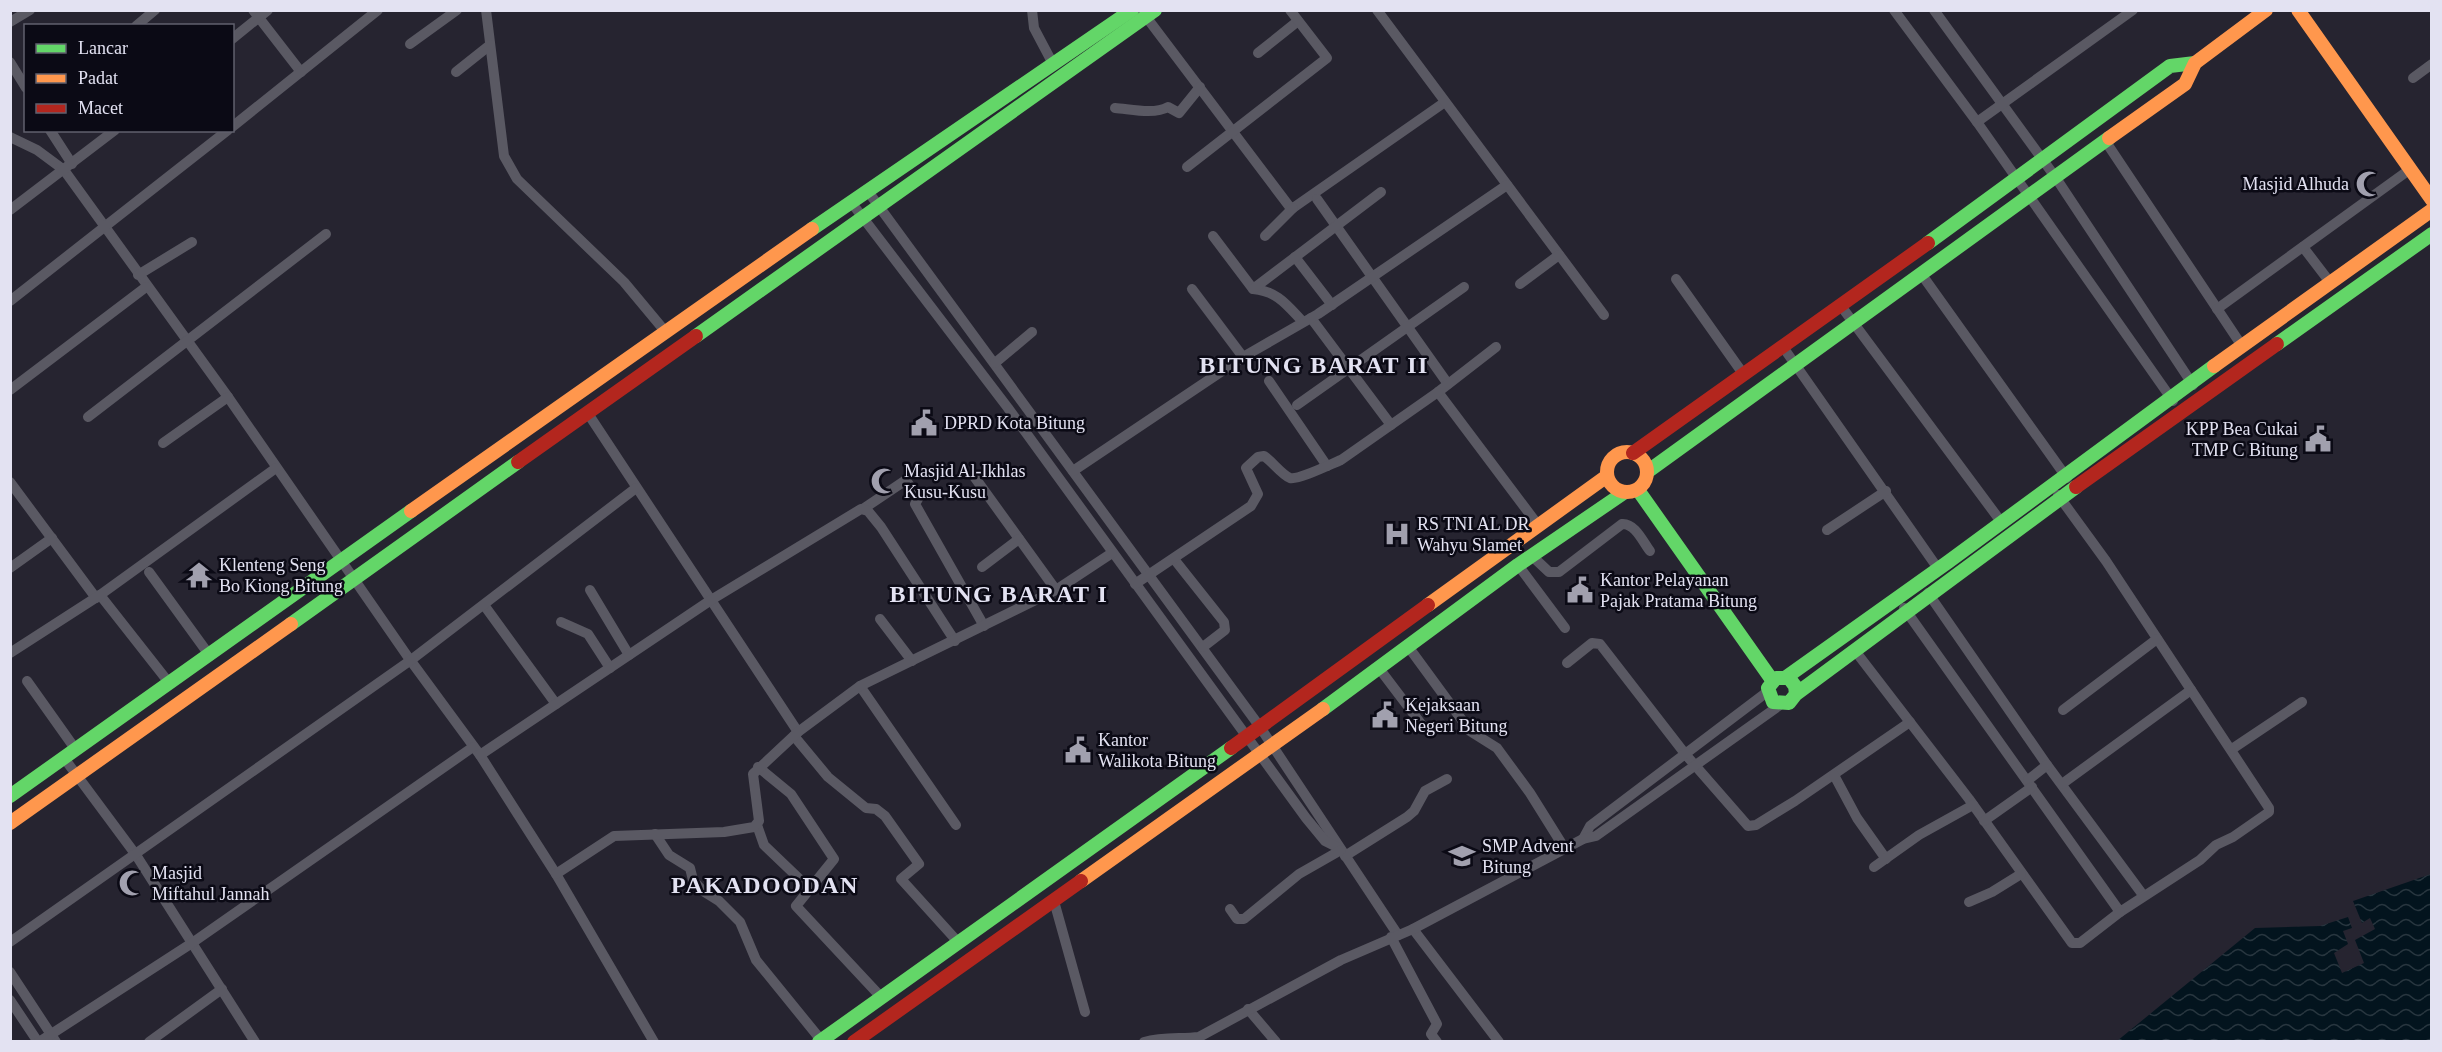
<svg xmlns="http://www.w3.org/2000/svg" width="2442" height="1052" viewBox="0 0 2442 1052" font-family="Georgia,serif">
<defs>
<pattern id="water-waves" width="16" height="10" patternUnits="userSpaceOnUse" patternTransform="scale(1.5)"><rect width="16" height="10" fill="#03141e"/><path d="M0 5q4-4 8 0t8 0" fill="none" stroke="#28363f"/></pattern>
</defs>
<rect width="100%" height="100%" fill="#262430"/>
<path fill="url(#water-waves)" d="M2431,874V1041H2117L2255,928L2320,926L2348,917L2352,928L2343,931L2348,944L2334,953L2342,973L2364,963L2355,940L2375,929L2370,918L2362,923L2353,901Z"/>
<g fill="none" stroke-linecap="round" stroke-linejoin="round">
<g stroke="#5a5963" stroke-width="10">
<path d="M253,10L301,72"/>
<path d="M486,10L504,156L517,179L624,282L664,330"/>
<path d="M1032,10L1034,28L1053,64"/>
<path d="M1141,10L1289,206L1293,208L1445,102"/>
<path d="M1377,10L1604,315"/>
<path d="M1894,10L1977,122L2173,401"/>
<path d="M1934,10L2056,178L2193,385"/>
<path d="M10,22L30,10"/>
<path d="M136,26L155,10"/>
<path d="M232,39L268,10"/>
<path d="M410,44L457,10"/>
<path d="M1258,53L1298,21"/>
<path d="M10,62L26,88"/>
<path d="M456,72L490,45"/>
<path d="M2413,78L2432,64"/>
<path d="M1115,108C1130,109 1154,115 1168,107L1179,113L1200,87"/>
<path d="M1977,122L2133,10"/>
<path d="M232,127L378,10"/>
<path d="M50,130L72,164"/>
<path d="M10,137L37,150L64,170L228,397L408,657L480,755L556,874L654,1042"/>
<path d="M2106,142L2242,346"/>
<path d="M1187,167L1327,58L1290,10"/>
<path d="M867,190L1260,727L1398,935"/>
<path d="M1317,199L1448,384"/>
<path d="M851,202L1008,408L1306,818L1325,841L1339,848"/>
<path d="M10,210L115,130"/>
<path d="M1213,236L1253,289C1277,291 1287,305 1302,321"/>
<path d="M1265,236L1293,208"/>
<path d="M2303,247L2329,281"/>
<path d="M1295,257L1332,305"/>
<path d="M138,275L192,242"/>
<path d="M1922,275L2067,478"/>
<path d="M1676,279L1744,375"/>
<path d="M1520,284L1559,255"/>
<path d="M1192,289L1243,357"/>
<path d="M1253,289L1381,192"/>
<path d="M10,301L228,130"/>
<path d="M1841,306L2002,523"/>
<path d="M2217,309L2409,170"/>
<path d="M1311,318L1391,425"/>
<path d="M1783,347L1939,570"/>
<path d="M995,363L1032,332"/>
<path d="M1269,381L1327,466"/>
<path d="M10,390L146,287"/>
<path d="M1438,392L1538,525"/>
<path d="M1297,405L1464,287"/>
<path d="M587,412L798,732"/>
<path d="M88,417L326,234"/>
<path d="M163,443L228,397"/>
<path d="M1073,471L1243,357L1318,314L1507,185"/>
<path d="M973,475L1056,590"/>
<path d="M10,482L96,598"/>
<path d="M863,509L906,480L918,499L915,504L984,626"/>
<path d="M1827,530L1886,491"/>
<path d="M1532,556L1549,572H1559L1622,524C1635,523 1643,542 1650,551"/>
<path d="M1174,559L1224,622L1225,630L1203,647"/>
<path d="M1518,565L1565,628"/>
<path d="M982,567L1019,539"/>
<path d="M10,568L52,538"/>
<path d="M149,572L210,656"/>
<path d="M1135,584L1251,506L1258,494L1246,468L1258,457L1264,456C1273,462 1281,474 1290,478C1299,480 1331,464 1341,460L1438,392L1496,347"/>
<path d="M590,590L629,655"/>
<path d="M1928,593L2047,765L2143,895"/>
<path d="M100,595L170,684"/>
<path d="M484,605L556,704"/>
<path d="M1904,608L2120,912L2200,860L2216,845L2233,837L2269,812V808L2106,561L2058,495"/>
<path d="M880,619L912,661"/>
<path d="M561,622L588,634L610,668"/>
<path d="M1407,645L1470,731L1497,748L1530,793L1565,849"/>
<path d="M1856,652L1969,799L2072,943H2080L2120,912"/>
<path d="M10,653L100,595L276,468"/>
<path d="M1567,663L1592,643L1600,644L1686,755L1748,826L1756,825L1795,801L1910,722"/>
<path d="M1378,667L1422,725"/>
<path d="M27,681L76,750"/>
<path d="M860,686L956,825"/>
<path d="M2063,710L2157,639"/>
<path d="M794,736L828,777L866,808L876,809L885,816L919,864L901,879L958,942"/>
<path d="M2232,749L2302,702"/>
<path d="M480,755L711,600L861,509L868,511L881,527L955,641"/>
<path d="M64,758L136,855L255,1042"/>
<path d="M758,767L791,794L834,859L796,906L881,997"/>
<path d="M1834,775L1857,818L1886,859"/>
<path d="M2028,780L2047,765"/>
<path d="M2062,784L2191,690"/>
<path d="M1984,821L2032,787"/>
<path d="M757,825L764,845L810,889"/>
<path d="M655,834L669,855L690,868L693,880L703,891L719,901L740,922L756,960L821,1040"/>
<path d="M1583,839L1590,826L1767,692"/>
<path d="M1345,856L1407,817L1414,811L1425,791L1447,779"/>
<path d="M1874,867L1919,835L1973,805"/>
<path d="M556,874L614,836L724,832L754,827L759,821L753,774L798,732L860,686L1056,590L1112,553"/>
<path d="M1054,901L1085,1012"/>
<path d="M1969,902L1992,892L2021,874"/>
<path d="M1230,909L1237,919H1244L1299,874L1341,850"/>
<path d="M1413,929L1499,1042"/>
<path d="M1391,937L1437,1024L1431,1034L1437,1042"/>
<path d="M10,942L411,660L636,488"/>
<path d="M10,972L56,1042"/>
<path d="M10,1000L38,1042"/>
<path d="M1248,1009L1276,1042"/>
<path d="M39,1042L192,943L473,747"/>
<path d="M149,1042L222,989"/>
<path d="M1144,1042C1163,1037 1180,1039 1199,1037L1341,960L1413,929L1583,839L1596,836L1780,705"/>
</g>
<g stroke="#63d668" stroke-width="14">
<path d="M812,229L1132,10"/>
<path d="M1928,243L2170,66L2195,63"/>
<path d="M696,336L1155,10"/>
<path d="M2277,344L2432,234"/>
<path d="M1647,472L2109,138"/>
<path d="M1638,490L1772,680"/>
<path d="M291,624L518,462"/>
<path d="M1785,678L1948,562L2214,366"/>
<path d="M1796,694L1795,686L1789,678H1776L1768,688L1773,702L1789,703L1796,694L2076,487"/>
<path d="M1323,709L1518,565L1625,492"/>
<path d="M10,796L411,511"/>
<path d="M819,1042L1231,748"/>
</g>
<g stroke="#ff974d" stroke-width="14">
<path d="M2298,10L2432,200"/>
<path d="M2109,138L2185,84L2195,63L2266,10"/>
<path d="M2214,366L2432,210"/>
<circle cx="1627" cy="472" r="20"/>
<path d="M411,511L812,229"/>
<path d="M1428,605L1607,476"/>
<path d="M10,823L291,624"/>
<path d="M1081,881L1323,709"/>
</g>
<g stroke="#b3261e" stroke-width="14">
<path d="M1633,453L1928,243"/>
<path d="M518,462L696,336"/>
<path d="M2076,487L2277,344"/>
<path d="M1231,748L1428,605"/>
<path d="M854,1042L1081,881"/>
</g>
</g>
<defs>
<g id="mosque-bare" transform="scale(2.07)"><path d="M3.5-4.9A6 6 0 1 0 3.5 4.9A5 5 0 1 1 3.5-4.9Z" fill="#a1a0ae" stroke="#0b0a15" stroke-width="2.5" paint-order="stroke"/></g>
<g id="civic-bare" transform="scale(2.07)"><path d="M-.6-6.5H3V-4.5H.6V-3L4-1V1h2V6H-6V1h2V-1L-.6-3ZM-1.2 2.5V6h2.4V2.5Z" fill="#a1a0ae" stroke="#0b0a15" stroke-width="2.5" paint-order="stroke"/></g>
<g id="hospital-bare" transform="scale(2.07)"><path d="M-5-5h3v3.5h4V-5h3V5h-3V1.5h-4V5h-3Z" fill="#a1a0ae" stroke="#0b0a15" stroke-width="2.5" paint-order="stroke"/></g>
<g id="temple-bare" transform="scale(2.07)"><path d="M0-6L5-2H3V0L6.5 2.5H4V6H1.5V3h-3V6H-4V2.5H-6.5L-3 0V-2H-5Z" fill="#a1a0ae" stroke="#0b0a15" stroke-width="2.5" paint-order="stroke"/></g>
<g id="university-bare" transform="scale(2.07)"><path d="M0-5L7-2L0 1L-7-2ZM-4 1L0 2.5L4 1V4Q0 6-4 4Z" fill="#a1a0ae" stroke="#0b0a15" stroke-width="2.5" paint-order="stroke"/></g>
</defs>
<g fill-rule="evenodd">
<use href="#mosque-bare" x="2369" y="184"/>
<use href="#civic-bare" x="924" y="423"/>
<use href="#civic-bare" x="2318" y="439"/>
<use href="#mosque-bare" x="884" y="481"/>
<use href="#hospital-bare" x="1397" y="534"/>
<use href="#temple-bare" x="199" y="575"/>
<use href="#civic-bare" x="1580" y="590"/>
<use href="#civic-bare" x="1385" y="715"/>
<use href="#civic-bare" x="1078" y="750"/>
<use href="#university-bare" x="1462" y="856"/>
<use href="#mosque-bare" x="132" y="883"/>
</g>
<g text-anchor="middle" stroke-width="5" stroke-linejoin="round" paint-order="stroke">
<g font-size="18" fill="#e3e2f2" stroke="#0b0a15" text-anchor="start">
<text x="2349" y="190" text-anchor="end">Masjid Alhuda</text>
<text x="944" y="429">DPRD Kota Bitung</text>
<text x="2298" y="435" text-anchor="end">KPP Bea Cukai<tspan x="2298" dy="21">TMP C Bitung</tspan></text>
<text x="904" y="477">Masjid Al-Ikhlas<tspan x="904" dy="21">Kusu-Kusu</tspan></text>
<text x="1417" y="530">RS TNI AL DR<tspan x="1417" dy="21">Wahyu Slamet</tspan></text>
<text x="219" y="571">Klenteng Seng<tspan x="219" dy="21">Bo Kiong Bitung</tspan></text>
<text x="1600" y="586">Kantor Pelayanan<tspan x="1600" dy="21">Pajak Pratama Bitung</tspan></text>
<text x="1405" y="711">Kejaksaan<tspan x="1405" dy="21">Negeri Bitung</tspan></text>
<text x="1098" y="746">Kantor<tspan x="1098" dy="21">Walikota Bitung</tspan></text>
<text x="1482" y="852">SMP Advent<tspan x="1482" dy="21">Bitung</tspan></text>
<text x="152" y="879">Masjid<tspan x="152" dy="21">Miftahul Jannah</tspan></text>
</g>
<g font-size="24" font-weight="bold" letter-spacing="1.5" fill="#e3e2f2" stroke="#0b0a15">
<text x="1314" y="373">BITUNG BARAT II</text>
<text x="999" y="602">BITUNG BARAT I</text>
<text x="765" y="893">PAKADOODAN</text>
</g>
</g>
<rect width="2442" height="1052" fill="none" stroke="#e3e2f2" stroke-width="24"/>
<rect x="24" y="24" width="210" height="108" fill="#0b0a15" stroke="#61606d" stroke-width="1.5"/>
<rect x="36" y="44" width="30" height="9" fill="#63d668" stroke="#61606d" stroke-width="1.5"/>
<text x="78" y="54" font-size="18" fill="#e3e2f2">Lancar</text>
<rect x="36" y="74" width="30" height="9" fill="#ff974d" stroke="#61606d" stroke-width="1.5"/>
<text x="78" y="84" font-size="18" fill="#e3e2f2">Padat</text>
<rect x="36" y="104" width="30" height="9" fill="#b3261e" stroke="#61606d" stroke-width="1.5"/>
<text x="78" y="114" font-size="18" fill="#e3e2f2">Macet</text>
</svg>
